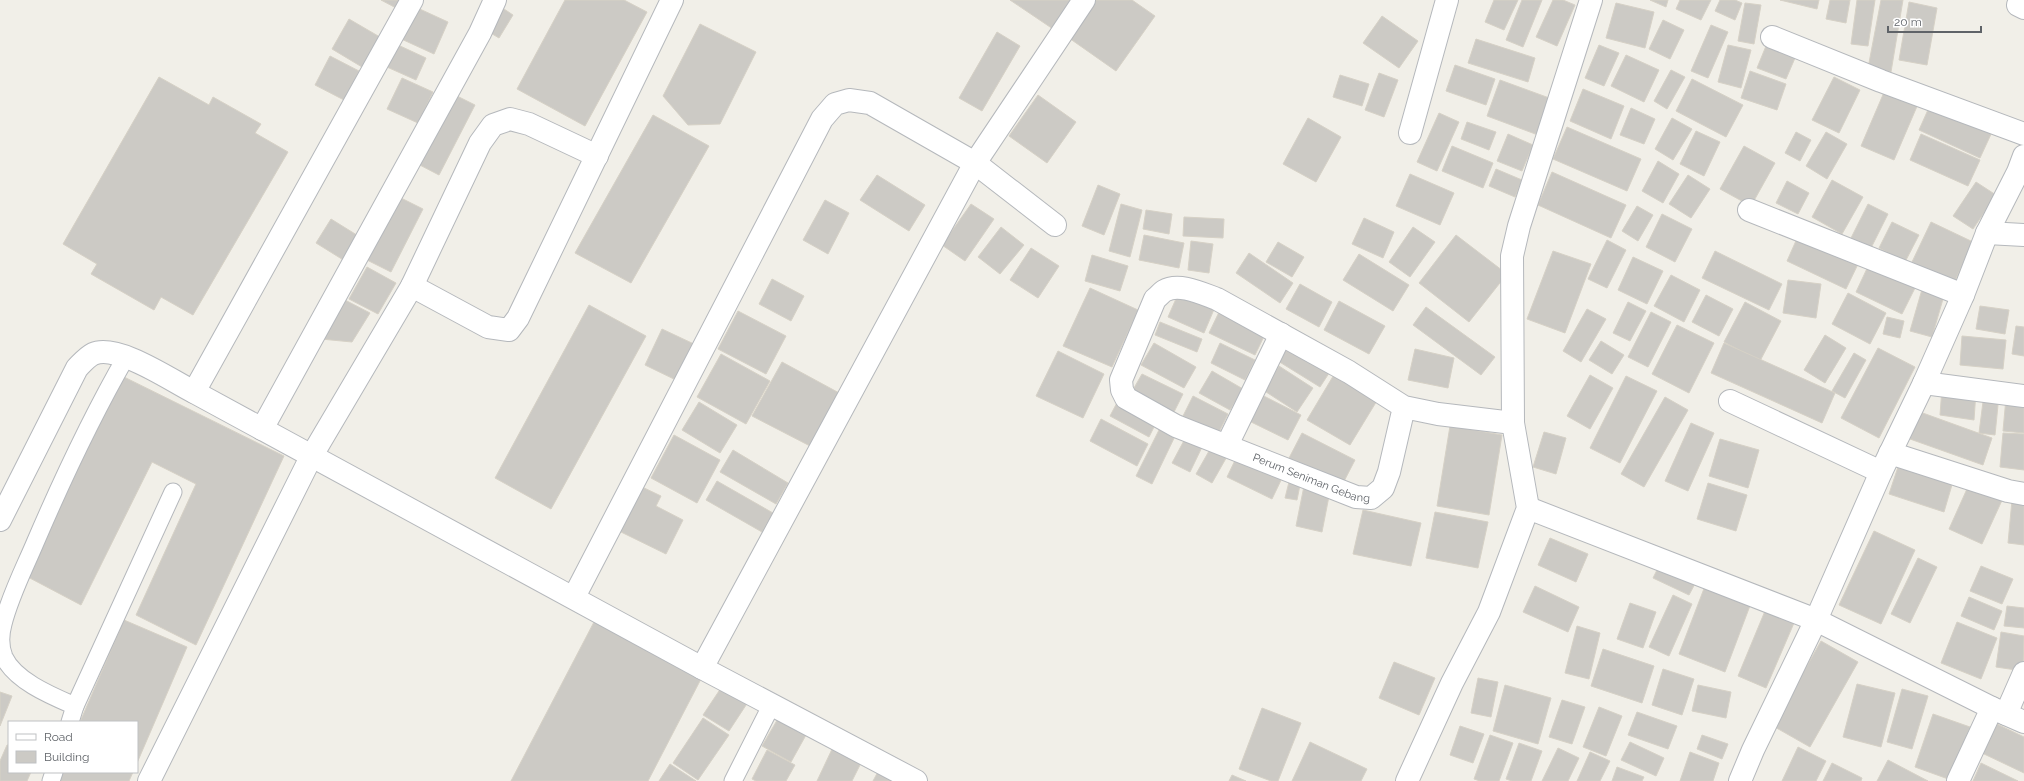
<svg xmlns="http://www.w3.org/2000/svg" width="2024" height="781" viewBox="0 0 2024 781" font-family="Raleway,sans-serif">
<rect width="100%" height="100%" fill="#f1efe8"/>
<g fill="#cccac5" stroke="#d6d1c6">
<path d="M381,0H402L398,9Z"/>
<path d="M565,0H624L647,12L585,126L517,89Z"/>
<path d="M1010,0H1072L1053,29Z"/>
<path d="M1096,0H1132L1155,16L1116,71L1069,38Z"/>
<path d="M1494,0H1518L1504,30L1485,22Z"/>
<path d="M1522,0H1542L1523,47L1506,40Z"/>
<path d="M1553,0H1563L1575,5L1557,46L1536,37Z"/>
<path d="M1650,0H1668L1666,7Z"/>
<path d="M1680,0H1711L1701,20L1676,9Z"/>
<path d="M1720,0H1735L1742,3L1735,20L1715,11Z"/>
<path d="M1780,0H1819L1817,9Z"/>
<path d="M1830,0H1850L1846,23L1826,19Z"/>
<path d="M1857,0H1875L1868,46L1851,44Z"/>
<path d="M1881,0H1903L1891,72L1868,68Z"/>
<path d="M1909,2L1937,8L1927,65L1899,60Z"/>
<path d="M1616,3L1654,12L1645,48L1606,38Z"/>
<path d="M1745,3L1761,5L1754,44L1738,41Z"/>
<path d="M411,5L448,22L434,54L397,37Z"/>
<path d="M498,5L513,15L499,38L484,29Z"/>
<path d="M1382,16L1418,41L1399,68L1363,43Z"/>
<path d="M349,19L385,40L367,70L332,49Z"/>
<path d="M1663,20L1684,30L1670,59L1649,49Z"/>
<path d="M700,24L756,52L720,124L688,125L663,96Z"/>
<path d="M1711,25L1728,32L1708,78L1691,71Z"/>
<path d="M997,32L1020,46L982,111L959,98Z"/>
<path d="M1476,39L1535,58L1528,82L1468,63Z"/>
<path d="M398,45L426,58L416,80L387,67Z"/>
<path d="M1599,45L1619,53L1604,86L1585,78Z"/>
<path d="M1728,45L1751,50L1741,88L1718,82Z"/>
<path d="M1766,46L1795,58L1786,79L1757,68Z"/>
<path d="M1626,55L1659,70L1644,102L1611,86Z"/>
<path d="M330,56L359,71L344,100L315,85Z"/>
<path d="M1455,65L1495,79L1486,105L1446,91Z"/>
<path d="M1671,70L1685,77L1667,109L1654,101Z"/>
<path d="M1750,71L1786,84L1777,110L1741,98Z"/>
<path d="M1379,73L1398,80L1384,117L1365,110Z"/>
<path d="M1340,75L1369,84L1362,106L1333,97Z"/>
<path d="M159,77L209,105L213,97L261,124L255,133L288,152L193,315L161,297L154,310L91,274L97,264L63,244Z"/>
<path d="M1834,77L1860,90L1839,133L1812,120Z"/>
<path d="M402,78L433,92L418,123L387,109Z"/>
<path d="M1692,79L1743,105L1726,137L1676,111Z"/>
<path d="M1500,80L1552,99L1538,135L1487,116Z"/>
<path d="M1583,89L1624,106L1611,139L1570,121Z"/>
<path d="M1885,90L1918,104L1894,160L1861,146Z"/>
<path d="M451,93L475,105L439,175L416,163Z"/>
<path d="M1038,95L1076,122L1047,163L1009,136Z"/>
<path d="M1931,103L1992,132L1980,158L1919,130Z"/>
<path d="M1631,108L1655,119L1644,144L1620,135Z"/>
<path d="M1439,113L1459,122L1437,171L1417,162Z"/>
<path d="M653,115L709,146L631,283L575,253Z"/>
<path d="M1308,118L1341,137L1316,182L1283,164Z"/>
<path d="M1672,118L1692,129L1673,160L1655,149Z"/>
<path d="M1467,122L1496,132L1489,150L1461,139Z"/>
<path d="M1567,127L1641,159L1627,191L1553,159Z"/>
<path d="M1696,131L1720,142L1704,176L1680,164Z"/>
<path d="M1796,132L1811,140L1800,161L1785,153Z"/>
<path d="M1826,132L1847,144L1827,179L1806,166Z"/>
<path d="M1508,134L1533,145L1522,171L1497,161Z"/>
<path d="M1921,134L1980,160L1968,186L1910,160Z"/>
<path d="M1452,146L1493,163L1483,188L1442,171Z"/>
<path d="M1744,146L1775,163L1751,206L1720,189Z"/>
<path d="M1658,161L1679,174L1663,203L1642,191Z"/>
<path d="M1496,169L1522,180L1515,197L1489,186Z"/>
<path d="M1552,172L1626,205L1611,238L1538,205Z"/>
<path d="M1410,174L1454,193L1440,225L1396,206Z"/>
<path d="M877,175L925,205L909,231L860,200Z"/>
<path d="M1688,175L1710,189L1691,218L1669,204Z"/>
<path d="M1832,180L1863,197L1842,234L1812,217Z"/>
<path d="M1787,181L1809,193L1798,214L1776,203Z"/>
<path d="M1976,182L1996,195L1973,229L1953,216Z"/>
<path d="M1098,185L1120,194L1104,235L1082,226Z"/>
<path d="M393,194L423,209L391,272L361,257Z"/>
<path d="M825,200L849,213L828,254L803,240Z"/>
<path d="M971,204L994,219L965,261L942,245Z"/>
<path d="M1121,204L1142,210L1130,257L1109,251Z"/>
<path d="M1868,204L1888,214L1871,248L1851,238Z"/>
<path d="M1637,206L1653,215L1638,241L1622,231Z"/>
<path d="M1146,210L1172,214L1169,234L1143,229Z"/>
<path d="M1662,214L1692,229L1675,262L1646,247Z"/>
<path d="M1184,217L1224,219L1223,238L1183,236Z"/>
<path d="M1364,218L1394,232L1383,258L1352,244Z"/>
<path d="M331,219L360,237L345,261L316,243Z"/>
<path d="M1892,222L1919,235L1905,262L1879,248Z"/>
<path d="M1931,222L1973,242L1954,283L1912,262Z"/>
<path d="M1001,227L1024,245L1000,274L978,257Z"/>
<path d="M1413,227L1435,242L1410,277L1389,262Z"/>
<path d="M1799,234L1859,262L1846,289L1787,261Z"/>
<path d="M1144,235L1184,243L1179,268L1139,260Z"/>
<path d="M1456,235L1507,274L1469,322L1419,283Z"/>
<path d="M1607,240L1626,250L1607,288L1588,279Z"/>
<path d="M1191,241L1213,244L1209,273L1188,270Z"/>
<path d="M1278,242L1304,257L1292,277L1266,262Z"/>
<path d="M1031,248L1059,266L1038,298L1010,280Z"/>
<path d="M1553,251L1591,264L1565,333L1527,319Z"/>
<path d="M1715,251L1782,284L1769,310L1702,278Z"/>
<path d="M1249,253L1293,283L1280,303L1236,273Z"/>
<path d="M1359,254L1409,285L1393,311L1343,280Z"/>
<path d="M1092,255L1128,266L1120,291L1085,281Z"/>
<path d="M1633,257L1663,271L1647,304L1618,290Z"/>
<path d="M1871,260L1918,282L1902,314L1856,292Z"/>
<path d="M367,267L396,283L378,314L349,299Z"/>
<path d="M1671,275L1700,290L1684,322L1654,306Z"/>
<path d="M772,279L804,296L791,321L759,304Z"/>
<path d="M1788,280L1821,284L1816,318L1783,313Z"/>
<path d="M1300,284L1332,302L1319,327L1286,309Z"/>
<path d="M1923,286L1945,292L1932,337L1910,331Z"/>
<path d="M1090,288L1138,310L1112,367L1063,346Z"/>
<path d="M1179,292L1215,307L1204,333L1168,317Z"/>
<path d="M1848,293L1886,313L1870,344L1832,324Z"/>
<path d="M1706,295L1733,309L1719,336L1692,322Z"/>
<path d="M343,299L370,313L352,342L321,339Z"/>
<path d="M1339,301L1385,326L1369,354L1324,330Z"/>
<path d="M1628,302L1646,311L1630,341L1613,333Z"/>
<path d="M1745,302L1781,321L1760,361L1724,342Z"/>
<path d="M589,305L646,336L551,509L495,478Z"/>
<path d="M1980,306L2009,310L2005,334L1976,329Z"/>
<path d="M1426,307L1495,357L1481,375L1413,325Z"/>
<path d="M1221,308L1267,330L1255,355L1209,333Z"/>
<path d="M1587,309L1606,319L1581,362L1563,351Z"/>
<path d="M738,311L786,336L766,374L718,349Z"/>
<path d="M1651,312L1671,322L1648,367L1628,357Z"/>
<path d="M1887,317L1904,321L1900,338L1883,334Z"/>
<path d="M1160,322L1202,339L1197,352L1155,335Z"/>
<path d="M1677,325L1714,343L1689,393L1652,374Z"/>
<path d="M2016,326L2024,327V356L2012,354Z"/>
<path d="M662,329L696,345L678,381L645,365Z"/>
<path d="M1825,335L1846,348L1825,383L1804,370Z"/>
<path d="M1962,336L2006,340L2003,369L1960,365Z"/>
<path d="M1291,341L1333,367L1320,387L1278,361Z"/>
<path d="M1601,341L1624,355L1612,374L1589,360Z"/>
<path d="M1154,343L1196,367L1184,388L1141,365Z"/>
<path d="M1220,343L1255,360L1245,380L1211,363Z"/>
<path d="M1724,343L1835,393L1822,423L1711,373Z"/>
<path d="M1878,348L1915,367L1879,438L1841,418Z"/>
<path d="M1415,349L1454,358L1448,388L1408,380Z"/>
<path d="M1058,351L1104,374L1083,418L1036,396Z"/>
<path d="M1854,353L1866,360L1845,398L1832,391Z"/>
<path d="M721,354L770,381L746,424L697,397Z"/>
<path d="M782,362L841,394L812,447L752,416Z"/>
<path d="M1279,366L1313,388L1297,412L1263,390Z"/>
<path d="M1212,371L1243,389L1230,410L1199,393Z"/>
<path d="M1335,373L1378,399L1350,445L1307,420Z"/>
<path d="M1142,374L1183,394L1172,416L1130,395Z"/>
<path d="M1590,375L1613,388L1590,429L1567,416Z"/>
<path d="M122,376L284,456L196,645L136,615L196,484L152,462L81,605L26,576Z"/>
<path d="M1626,376L1657,391L1620,463L1590,448Z"/>
<path d="M1942,388L1976,391L1974,420L1940,415Z"/>
<path d="M1258,393L1301,415L1288,440L1245,419Z"/>
<path d="M1984,394L1999,395L1995,435L1979,433Z"/>
<path d="M1193,396L1228,414L1218,434L1183,416Z"/>
<path d="M1120,397L1159,417L1149,437L1110,416Z"/>
<path d="M1665,397L1688,410L1644,487L1621,474Z"/>
<path d="M2006,398L2024,399V433L2003,431Z"/>
<path d="M699,402L737,425L720,453L682,430Z"/>
<path d="M1920,412L1992,438L1983,465L1910,439Z"/>
<path d="M1101,419L1148,444L1137,466L1090,441Z"/>
<path d="M1691,423L1714,433L1688,491L1665,481Z"/>
<path d="M1162,424L1177,432L1152,484L1136,476Z"/>
<path d="M1450,426L1502,435L1489,515L1437,506Z"/>
<path d="M1544,432L1566,438L1556,474L1533,467Z"/>
<path d="M1302,433L1355,460L1340,489L1287,462Z"/>
<path d="M2003,433L2024,434V470L2000,467Z"/>
<path d="M674,435L720,460L697,503L651,478Z"/>
<path d="M1187,435L1204,443L1190,472L1172,463Z"/>
<path d="M1720,439L1759,450L1748,488L1709,476Z"/>
<path d="M1213,444L1229,453L1212,483L1196,474Z"/>
<path d="M733,450L788,483L776,504L720,472Z"/>
<path d="M1239,452L1284,474L1272,499L1227,477Z"/>
<path d="M1900,461L1954,478L1944,512L1889,494Z"/>
<path d="M1290,478L1301,480L1297,500L1285,498Z"/>
<path d="M1971,480L2004,496L1982,544L1949,529Z"/>
<path d="M717,481L773,513L762,532L706,500Z"/>
<path d="M1708,483L1747,495L1736,531L1697,519Z"/>
<path d="M640,486L661,496L656,506L683,520L666,554L619,531Z"/>
<path d="M1304,486L1330,491L1322,532L1296,526Z"/>
<path d="M2012,500L2024,502V545L2008,543Z"/>
<path d="M1363,510L1421,523L1411,566L1353,554Z"/>
<path d="M1435,512L1488,522L1478,568L1426,558Z"/>
<path d="M1874,531L1915,550L1881,624L1839,605Z"/>
<path d="M1550,538L1588,554L1576,582L1538,565Z"/>
<path d="M1918,558L1937,567L1910,623L1891,614Z"/>
<path d="M1662,560L1698,578L1689,595L1653,578Z"/>
<path d="M1981,566L2013,579L2002,604L1970,591Z"/>
<path d="M1535,586L1579,607L1568,632L1523,612Z"/>
<path d="M1705,586L1751,603L1725,672L1679,654Z"/>
<path d="M1673,595L1692,604L1669,656L1649,647Z"/>
<path d="M1969,597L2002,611L1994,630L1961,616Z"/>
<path d="M1630,603L1656,612L1643,648L1617,639Z"/>
<path d="M2007,606L2024,608V628L2004,626Z"/>
<path d="M1765,611L1794,623L1766,688L1738,676Z"/>
<path d="M124,620L187,647L137,763V722H80Z"/>
<path d="M594,622L702,677L648,781H511Z"/>
<path d="M1957,622L1997,638L1981,679L1941,663Z"/>
<path d="M1577,626L1600,633L1589,679L1565,673Z"/>
<path d="M2001,632L2024,636L2023,671L1996,667Z"/>
<path d="M1821,641L1858,662L1810,747L1773,726Z"/>
<path d="M1603,649L1654,666L1642,703L1591,686Z"/>
<path d="M1394,662L1435,678L1419,715L1379,698Z"/>
<path d="M1663,669L1694,679L1682,715L1652,705Z"/>
<path d="M1478,678L1498,682L1491,717L1471,713Z"/>
<path d="M725,682L750,699L729,731L703,715Z"/>
<path d="M1857,684L1895,693L1881,747L1843,737Z"/>
<path d="M1505,685L1551,698L1538,744L1493,731Z"/>
<path d="M1698,685L1731,692L1726,718L1692,711Z"/>
<path d="M1902,689L1928,696L1912,749L1887,742Z"/>
<path d="M0,692L12,696L0,726Z"/>
<path d="M1562,700L1585,707L1572,744L1549,737Z"/>
<path d="M1599,707L1622,716L1606,756L1583,747Z"/>
<path d="M1262,708L1301,723L1278,781H1271L1239,769Z"/>
<path d="M783,710L811,726L791,762L762,746Z"/>
<path d="M1637,712L1677,726L1668,749L1628,735Z"/>
<path d="M1933,714L1970,727L1951,780L1915,767Z"/>
<path d="M703,718L729,735L698,780L673,763Z"/>
<path d="M1997,724L2024,737V773L1982,753Z"/>
<path d="M1460,726L1484,734L1473,763L1450,755Z"/>
<path d="M1490,735L1513,743L1499,781H1480L1474,779Z"/>
<path d="M1702,735L1728,744L1722,759L1697,749Z"/>
<path d="M1310,742L1367,769L1361,781H1292Z"/>
<path d="M1630,742L1664,758L1656,776L1621,760Z"/>
<path d="M1519,743L1542,751L1531,781H1512L1506,779Z"/>
<path d="M7,745H9V772H31L27,781H0V761Z"/>
<path d="M834,745L863,759L852,781H817Z"/>
<path d="M1798,747L1826,761L1816,781H1782Z"/>
<path d="M1558,748L1579,758L1568,781H1542Z"/>
<path d="M767,750L795,765L786,781H756L752,779Z"/>
<path d="M1590,752L1610,761L1600,781H1577Z"/>
<path d="M1690,752L1719,763L1713,781H1680Z"/>
<path d="M1888,760L1928,781H1877Z"/>
<path d="M1832,763L1862,778L1861,781H1823Z"/>
<path d="M1981,763L2018,781H1973Z"/>
<path d="M670,764L696,781H659Z"/>
<path d="M881,766L911,781H873Z"/>
<path d="M1617,767L1644,777L1642,781H1612Z"/>
<path d="M58,772H133L129,781H54Z"/>
<path d="M1232,775L1246,781H1229Z"/>
</g>
<g fill="none" stroke-linecap="round" stroke-linejoin="round">
<g stroke="#b5b8bc" stroke-width="19">
<g id="service">
<path d="M75,706L173,492"/>
<path d="M70,722L75,706C52,696 15,681 4,657C0,647 0,635 3,624C10,596 24,569 35,543C62,480 92,416 126,357"/>
<path d="M51,781L54,772"/>
<path d="M733,781L772,704"/>
</g>
</g>
<g stroke="#b5b8bc" stroke-width="24">
<g id="minor">
<path d="M2018,5L2024,8"/>
<path d="M1772,37L1881,81L2024,134"/>
<path d="M1410,133L1447,0"/>
<path d="M1749,210L1963,295"/>
<path d="M1987,233L2024,235"/>
<path d="M412,286L488,327L509,330L518,318L672,0"/>
<path d="M1924,383L2024,396"/>
<path d="M194,392L412,0"/>
<path d="M1730,401L1881,472"/>
<path id="s1" d="M1404,407L1349,372L1217,299C1203,294 1179,282 1164,291C1161,293 1158,297 1155,299L1121,380L1122,390L1126,398L1176,426L1356,497L1371,498L1383,488L1389,472L1404,407L1438,414L1513,423"/>
<path d="M262,429L480,33L495,0"/>
<path d="M1227,445L1281,334"/>
<path d="M1890,453L2008,491L2024,494"/>
<path d="M1528,508L1816,620L1992,708L2024,722"/>
<path d="M0,520L77,368C82,363 87,357 93,354C117,343 172,381 194,392L702,668L916,781"/>
<path d="M574,597L822,119L835,104L849,100L870,103L975,163L1055,225"/>
<path d="M702,668L975,163L1084,0"/>
<path d="M2006,714L2024,673"/>
<path d="M149,781L311,457L412,286L480,143L493,125L510,119L529,124L597,156"/>
<path d="M1407,781L1452,683L1489,612L1528,508L1513,423L1512,256L1519,226L1591,0"/>
<path d="M1740,781L1753,750L1816,620L1881,472L1924,383L1963,295L1987,233L2018,172L2024,156"/>
<path d="M1958,781L1992,708"/>
</g>
</g>
<use href="#service" stroke="#fff" stroke-width="17"/>
<use href="#minor" stroke="#fff" stroke-width="22"/>
</g>
<g text-anchor="middle" stroke-width="3" stroke-linejoin="round" paint-order="stroke">
<g font-size="11" fill="#5f6368" stroke="#fff">
<text dy="4" stroke="none"><textPath href="#s1" startOffset="593">Perum Seniman Gebang</textPath></text>
</g>
</g>
<rect x="8" y="721" width="130" height="52" fill="#ffffff" stroke="#bfc1c3"/>
<rect x="16" y="734" width="20" height="6" fill="#ffffff" stroke="#bfc1c3"/>
<text x="44" y="741" font-size="12" fill="#5f6368">Road</text>
<rect x="16" y="751" width="20" height="12" fill="#cccac5" stroke="#bfc1c3"/>
<text x="44" y="761" font-size="12" fill="#5f6368">Building</text>
<path d="M1888 26v6h93v-6" fill="none" stroke="#5f6368" stroke-width="2"/>
<text x="1894" y="26" font-size="12" fill="#5f6368" stroke="#ffffff" stroke-width="3" paint-order="stroke">20 m</text>
</svg>
